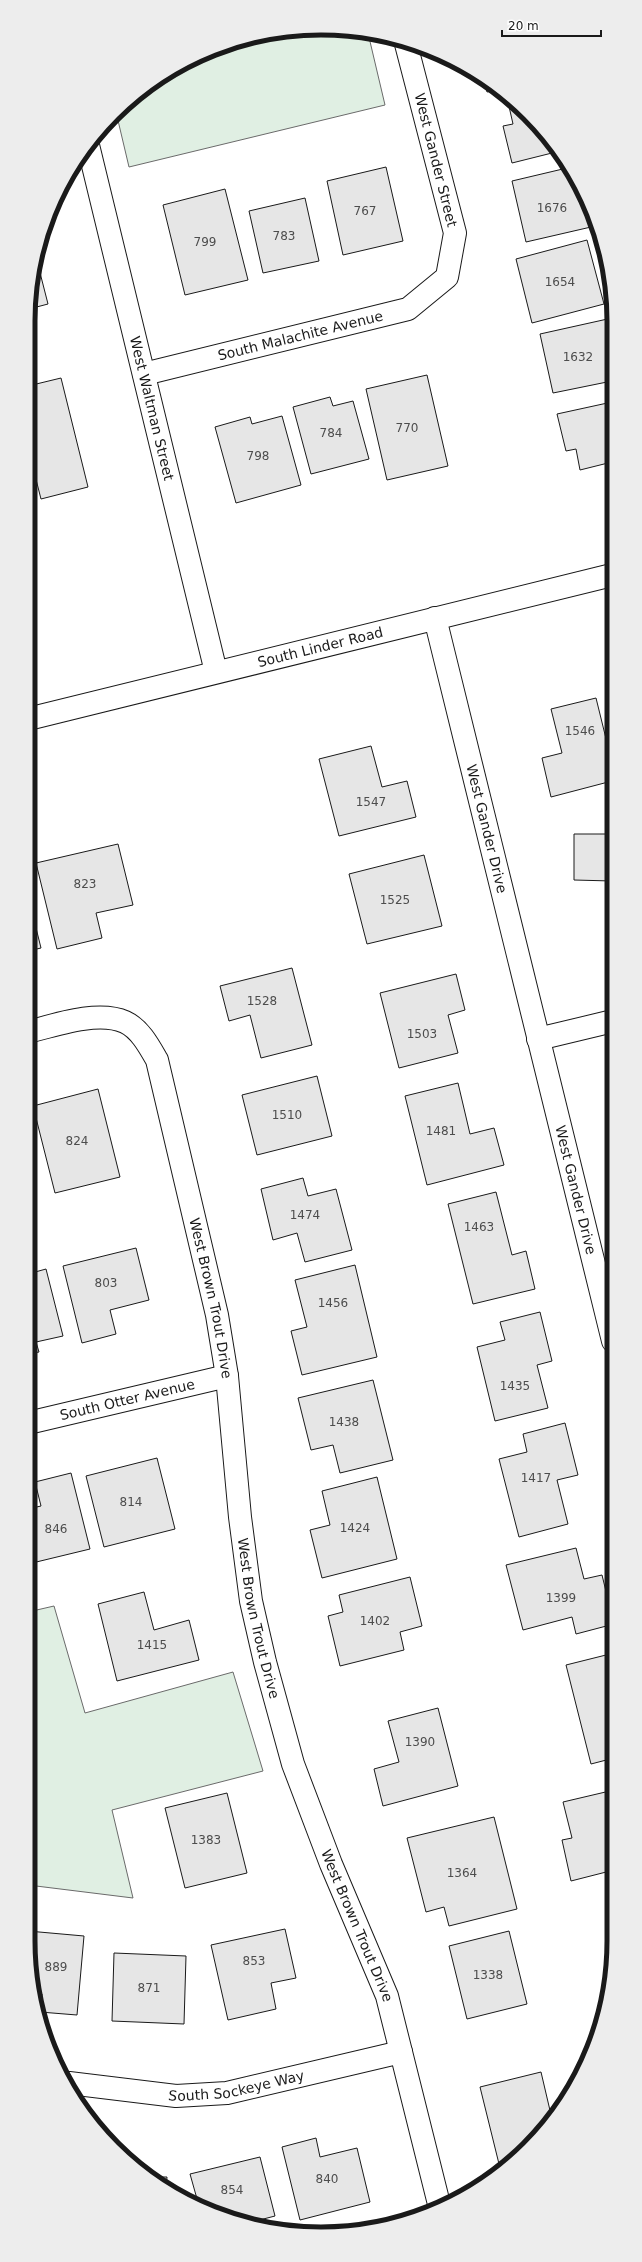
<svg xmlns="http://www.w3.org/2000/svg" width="642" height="2262" viewBox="0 0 642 2262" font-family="'DejaVu Sans',sans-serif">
<rect width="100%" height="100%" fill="#fff"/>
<g fill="#e0efe3" stroke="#6a6a6a">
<path d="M321,28L368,33L385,105L129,167L116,112L158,78L209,50L264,34Z"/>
<path d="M54,1606L85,1713L233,1672L263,1771L112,1810L133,1898L28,1885V1612Z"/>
</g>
<g fill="#e6e6e6" stroke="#1a1a1a">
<path d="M484,80L497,90L487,92Z"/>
<path d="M511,101L528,114L556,152L512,163L503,126L513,124L508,102Z"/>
<path d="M386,167L403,241L343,255L327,181Z"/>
<path d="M567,168L582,189L591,227L526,242L512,181Z"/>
<path d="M225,189L248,280L185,295L163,205Z"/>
<path d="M305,198L319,261L263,273L249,211Z"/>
<path d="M587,240L604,304L532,323L516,259Z"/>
<path d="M36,257L48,304L29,309L34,264Z"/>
<path d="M612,318V381L553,393L540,334Z"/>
<path d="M427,375L448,466L387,480L366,389Z"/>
<path d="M61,378L88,487L41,499L28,448V386Z"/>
<path d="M330,397L333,406L353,401L369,459L311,474L293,407Z"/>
<path d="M612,402V462L580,470L576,449L566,451L557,414Z"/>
<path d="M282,416L301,485L236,503L215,427L250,417L252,424Z"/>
<path d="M596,698L612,763V781L551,797L542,758L562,753L551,709Z"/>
<path d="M371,746L382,787L407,781L416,817L339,836L319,759Z"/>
<path d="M574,834H612V881L574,880Z"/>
<path d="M118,844L133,905L96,913L102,938L57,949L36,863Z"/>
<path d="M424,855L442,926L367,944L349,874Z"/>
<path d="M28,896L41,948L28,951Z"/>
<path d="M292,968L312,1045L261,1058L250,1015L229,1021L220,986Z"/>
<path d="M456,974L465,1010L448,1015L458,1053L399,1068L380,993Z"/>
<path d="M317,1076L332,1136L257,1155L242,1095Z"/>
<path d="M458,1083L470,1134L494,1128L504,1165L427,1185L405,1096Z"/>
<path d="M98,1089L120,1177L55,1193L33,1106Z"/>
<path d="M303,1178L308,1196L336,1189L352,1250L305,1262L297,1233L273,1240L261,1189Z"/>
<path d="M496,1192L512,1255L526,1251L535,1289L473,1304L448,1204Z"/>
<path d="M136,1248L149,1300L110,1310L116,1334L82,1343L63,1266Z"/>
<path d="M355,1265L377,1357L302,1375L291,1331L307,1327L295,1280Z"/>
<path d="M46,1269L63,1336L36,1342L39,1352L28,1354V1274Z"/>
<path d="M540,1312L552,1361L537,1365L548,1408L495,1421L477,1347L505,1340L500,1322Z"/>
<path d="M373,1380L393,1460L340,1473L333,1445L311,1450L298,1398Z"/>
<path d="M565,1423L578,1475L557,1480L568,1524L519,1537L499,1459L527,1452L523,1434Z"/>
<path d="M157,1458L175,1529L104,1547L86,1476Z"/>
<path d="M71,1473L90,1549L28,1564V1509L41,1506L35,1482Z"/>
<path d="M377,1477L397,1559L322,1578L310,1530L330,1525L322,1491Z"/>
<path d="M576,1548L584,1579L602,1575L614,1624L576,1634L572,1617L523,1630L506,1565Z"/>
<path d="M410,1577L422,1626L400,1632L404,1650L340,1666L328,1616L343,1612L339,1595Z"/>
<path d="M144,1592L154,1630L189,1620L199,1660L117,1681L98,1604Z"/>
<path d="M614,1653V1758L591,1764L566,1665Z"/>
<path d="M438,1708L458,1786L383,1806L374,1769L399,1762L388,1721Z"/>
<path d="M614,1790V1870L571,1881L562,1840L572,1838L563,1802Z"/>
<path d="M227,1793L247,1873L185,1888L165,1808Z"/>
<path d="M494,1817L517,1909L449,1926L444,1907L426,1912L407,1838Z"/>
<path d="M285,1929L296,1978L271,1983L276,2009L228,2020L211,1945Z"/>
<path d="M28,1931L84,1936L77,2015L40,2012L42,1994H33Z"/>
<path d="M509,1931L527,2004L467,2019L449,1946Z"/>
<path d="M114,1953L186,1956L184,2024L112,2021Z"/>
<path d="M541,2072L552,2119L541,2134L507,2167L500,2168L480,2087Z"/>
<path d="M316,2138L320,2157L357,2148L370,2202L300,2220L282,2147Z"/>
<path d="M260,2157L275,2216L244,2224L199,2206L190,2174Z"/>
<path d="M148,2177H167L166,2188Z"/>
</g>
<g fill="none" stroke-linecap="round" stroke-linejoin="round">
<g stroke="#1a1a1a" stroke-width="24">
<g id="street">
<path id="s1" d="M88,145L216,672"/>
<path id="s2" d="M144,374L408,309L447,277L455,233L406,44"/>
<path id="s3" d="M435,618L613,1341"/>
<path id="s4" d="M28,1032C55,1025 98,1010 125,1022C140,1029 149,1046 157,1060L217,1315L227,1376L240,1517L251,1601L265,1662L293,1764L331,1864L387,1996L440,2208"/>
<path d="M538,1039L613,1021"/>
<path id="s5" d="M28,1423L227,1376"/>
<path id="s6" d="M69,2083L176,2096L227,2093L401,2052"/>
</g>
</g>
<g stroke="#1a1a1a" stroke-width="24">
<g id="secondary">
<path id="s7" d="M28,719L612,575"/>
</g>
</g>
<use href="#street" stroke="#fff" stroke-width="22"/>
<use href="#secondary" stroke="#fff" stroke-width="22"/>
</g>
<g text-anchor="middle" stroke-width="3" stroke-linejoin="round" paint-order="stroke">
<g font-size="12" fill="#4d4d4d">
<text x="552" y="212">1676</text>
<text x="365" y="215">767</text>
<text x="284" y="240">783</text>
<text x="205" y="246">799</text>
<text x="560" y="286">1654</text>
<text x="578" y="361">1632</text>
<text x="407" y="432">770</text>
<text x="331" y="437">784</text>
<text x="258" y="460">798</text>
<text x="580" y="735">1546</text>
<text x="371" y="806">1547</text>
<text x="85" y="888">823</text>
<text x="395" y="904">1525</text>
<text x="262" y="1005">1528</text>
<text x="422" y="1038">1503</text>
<text x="287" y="1119">1510</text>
<text x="441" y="1135">1481</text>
<text x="77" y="1145">824</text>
<text x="305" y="1219">1474</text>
<text x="479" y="1231">1463</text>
<text x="106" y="1287">803</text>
<text x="333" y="1307">1456</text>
<text x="515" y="1390">1435</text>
<text x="344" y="1426">1438</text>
<text x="536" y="1482">1417</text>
<text x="131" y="1506">814</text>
<text x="355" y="1532">1424</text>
<text x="56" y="1533">846</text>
<text x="561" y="1602">1399</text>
<text x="375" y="1625">1402</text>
<text x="152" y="1649">1415</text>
<text x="420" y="1746">1390</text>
<text x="206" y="1844">1383</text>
<text x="462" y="1877">1364</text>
<text x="254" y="1965">853</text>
<text x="56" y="1971">889</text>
<text x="488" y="1979">1338</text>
<text x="149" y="1992">871</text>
<text x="327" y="2183">840</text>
<text x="232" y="2194">854</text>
</g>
<g font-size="14" fill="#1a1a1a" stroke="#fff">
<text transform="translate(436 160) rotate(76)" y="5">West Gander Street</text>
<text dy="5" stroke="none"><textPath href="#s2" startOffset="161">South Malachite Avenue</textPath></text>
<text dy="5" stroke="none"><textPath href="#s1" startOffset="271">West Waltman Street</textPath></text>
<text dy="5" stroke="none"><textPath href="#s7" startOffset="301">South Linder Road</textPath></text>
<text dy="5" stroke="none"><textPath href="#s3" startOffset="217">West Gander Drive</textPath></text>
<text dy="5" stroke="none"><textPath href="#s3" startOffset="589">West Gander Drive</textPath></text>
<text dy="5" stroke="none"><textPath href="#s4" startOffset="394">West Brown Trout Drive</textPath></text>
<text dy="5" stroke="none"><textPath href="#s5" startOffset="102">South Otter Avenue</textPath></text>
<text dy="5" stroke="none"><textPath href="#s4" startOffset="718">West Brown Trout Drive</textPath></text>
<text dy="5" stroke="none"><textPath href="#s4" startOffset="1042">West Brown Trout Drive</textPath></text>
<text dy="5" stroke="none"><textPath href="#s6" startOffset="169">South Sockeye Way</textPath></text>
</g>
</g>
<path d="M0 0H642V2262H0ZM321 35H321A286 286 0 0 1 607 321V1941A286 286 0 0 1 321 2227H321A286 286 0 0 1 35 1941V321A286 286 0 0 1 321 35Z" fill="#ededed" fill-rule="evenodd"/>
<path fill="none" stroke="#1a1a1a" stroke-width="5" d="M321 35H321A286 286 0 0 1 607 321V1941A286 286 0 0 1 321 2227H321A286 286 0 0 1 35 1941V321A286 286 0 0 1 321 35Z"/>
<path d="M502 30v6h99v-6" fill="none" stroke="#1a1a1a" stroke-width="2"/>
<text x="508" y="30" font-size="12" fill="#1a1a1a" stroke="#ffffff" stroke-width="3" paint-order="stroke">20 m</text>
</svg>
